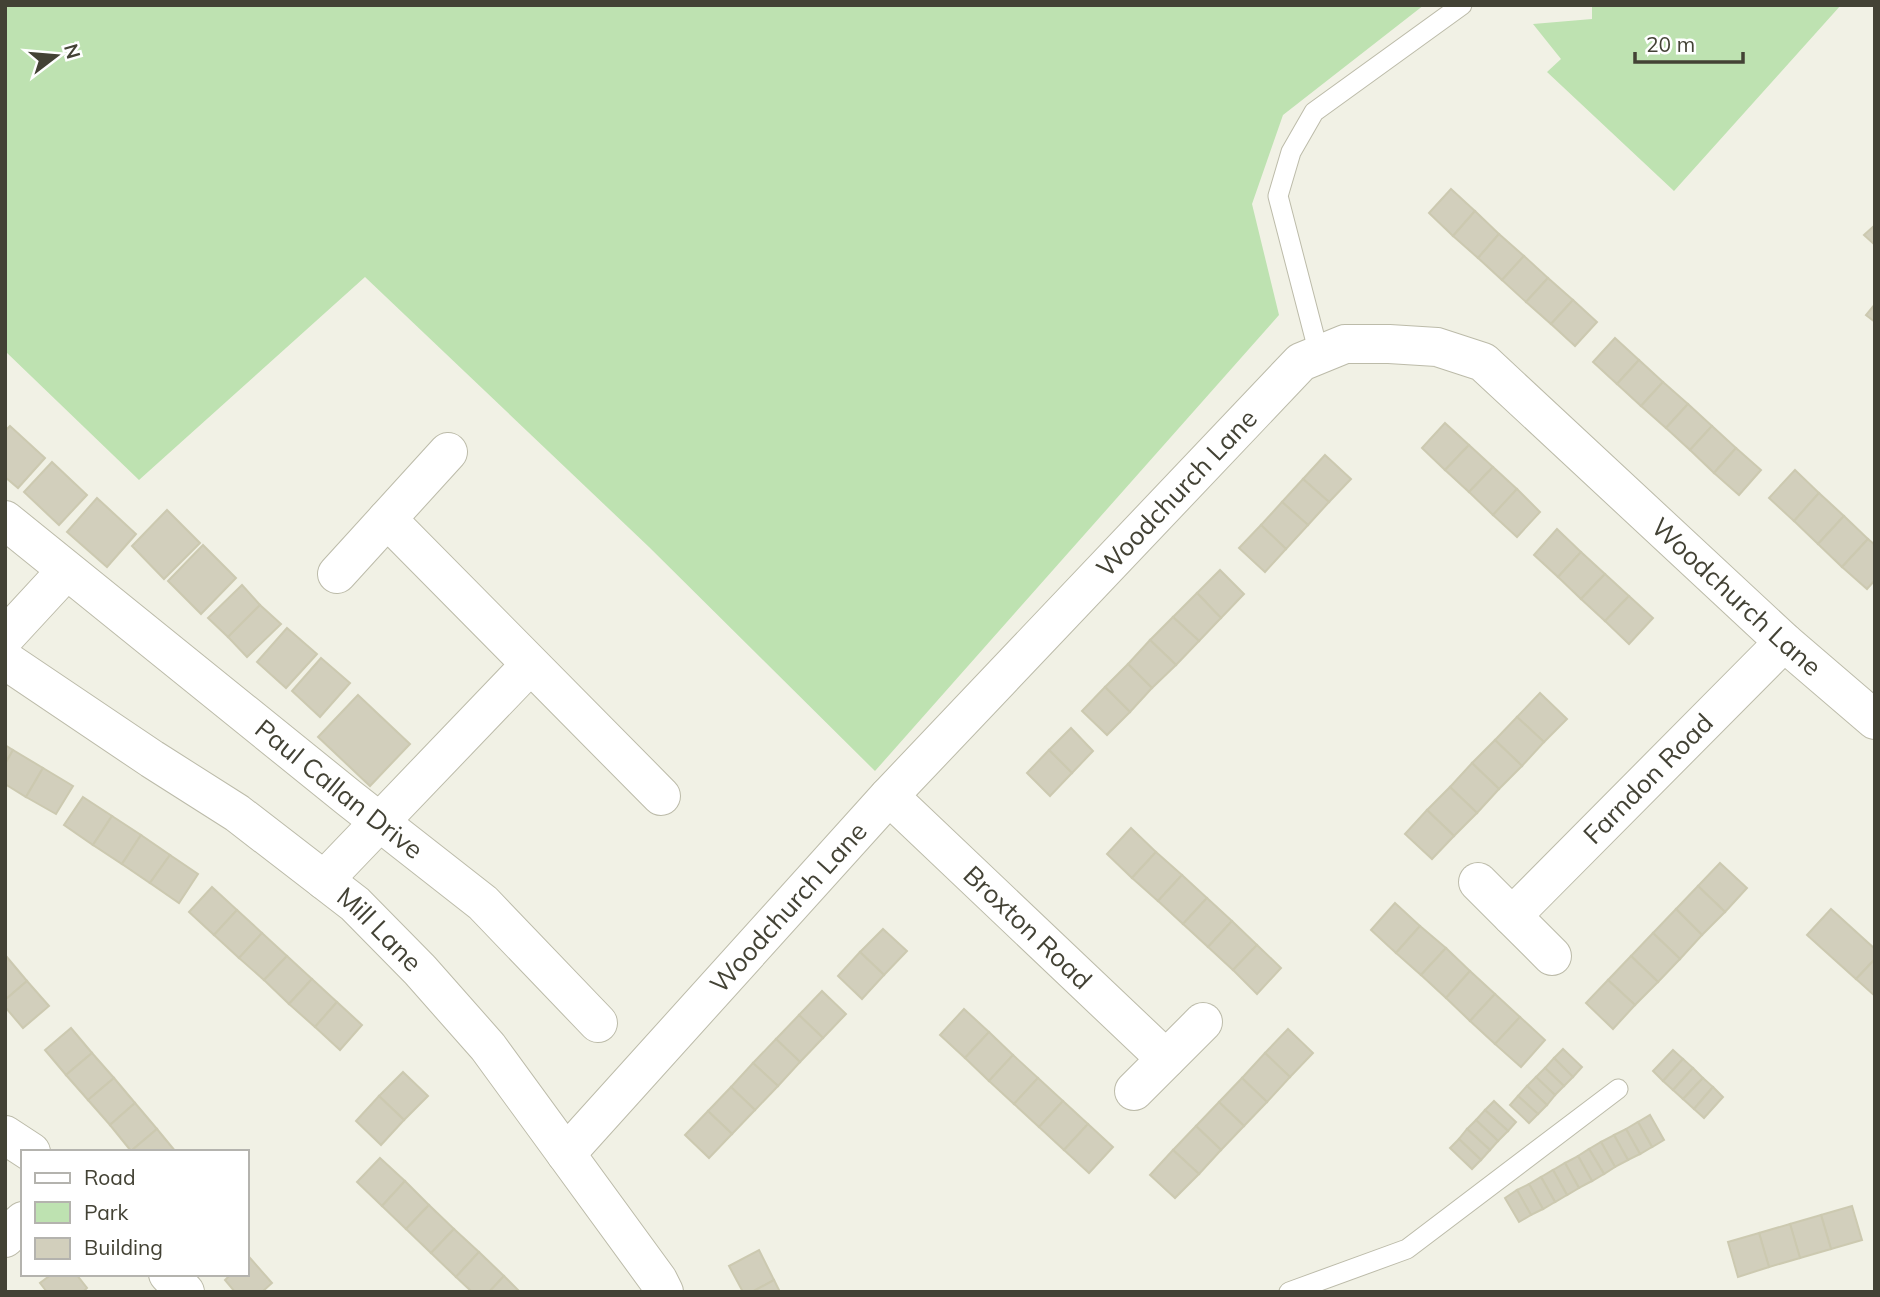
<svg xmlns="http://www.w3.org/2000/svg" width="1880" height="1297" viewBox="0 0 1880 1297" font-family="Mulish,sans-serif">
<rect width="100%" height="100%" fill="#f1f1e5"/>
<g fill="#bee2b1">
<path d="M5,5H1424L1283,115L1252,204L1279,315L875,771L649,547L365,277L139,480L5,351Z"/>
<path d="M1592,5H1841L1674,191L1547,72L1561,59L1533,24L1592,19Z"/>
</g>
<g fill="#d2cfbc" stroke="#ccc9b0" stroke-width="2">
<path d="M1451,189L1475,211L1453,236L1429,213Z"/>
<path d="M1475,211L1499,234L1478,258L1453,236Z"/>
<path d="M1875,225V245L1864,235Z"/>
<path d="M1499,234L1524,256L1502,280L1478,258Z"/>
<path d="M1524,256L1548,278L1526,302L1502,280Z"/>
<path d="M1548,278L1573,300L1551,324L1526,302Z"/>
<path d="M1573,300L1597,322L1575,346L1551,324Z"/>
<path d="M1875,304V322L1866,315Z"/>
<path d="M1615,338L1639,360L1617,384L1593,362Z"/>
<path d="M1639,360L1663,382L1641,406L1617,384Z"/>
<path d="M1663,382L1688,404L1666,428L1641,406Z"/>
<path d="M1688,404L1712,426L1690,450L1666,428Z"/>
<path d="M1445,423L1469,445L1445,470L1422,448Z"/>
<path d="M10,426L45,458L18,488L5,477V431Z"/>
<path d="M1712,426L1736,448L1714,473L1690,450Z"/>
<path d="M1469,445L1493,467L1469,492L1445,470Z"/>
<path d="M1736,448L1761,470L1739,495L1714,473Z"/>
<path d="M1325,455L1351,479L1329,502L1303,479Z"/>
<path d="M52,462L87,495L59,525L24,492Z"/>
<path d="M1493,467L1517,489L1493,515L1469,492Z"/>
<path d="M1795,470L1819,493L1794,521L1769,498Z"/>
<path d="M1303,479L1329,502L1308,525L1282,502Z"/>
<path d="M1517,489L1540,512L1517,537L1493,515Z"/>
<path d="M1819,493L1844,516L1818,544L1794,521Z"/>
<path d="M97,498L136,534L107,567L67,532Z"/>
<path d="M1282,502L1308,525L1286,549L1261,525Z"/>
<path d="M167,510L200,543L164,579L132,546Z"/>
<path d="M1844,516L1868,539L1842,567L1818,544Z"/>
<path d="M1261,525L1286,549L1265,572L1239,548Z"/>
<path d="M1557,529L1581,552L1558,577L1534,555Z"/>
<path d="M1868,539L1875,545V580L1867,589L1842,567Z"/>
<path d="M203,545L236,578L201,614L168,581Z"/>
<path d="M1581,552L1605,574L1581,599L1558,577Z"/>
<path d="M1220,570L1244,594L1221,618L1197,593Z"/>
<path d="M1605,574L1629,596L1605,621L1581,599Z"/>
<path d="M242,585L260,605L228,637L208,618Z"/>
<path d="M1197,593L1221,618L1199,641L1173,617Z"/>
<path d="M1629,596L1653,618L1629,644L1605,621Z"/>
<path d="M260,605L281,624L247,657L228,637Z"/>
<path d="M1173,617L1199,641L1176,665L1150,640Z"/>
<path d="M287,628L317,654L286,688L257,662Z"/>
<path d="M1150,640L1176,665L1152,688L1128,664Z"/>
<path d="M321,658L350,683L320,717L292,691Z"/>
<path d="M1128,664L1152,688L1130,712L1105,687Z"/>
<path d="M1105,687L1130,712L1107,735L1082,711Z"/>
<path d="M1540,693L1567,719L1544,742L1517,717Z"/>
<path d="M358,695L410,744L370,786L318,737Z"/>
<path d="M1517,717L1544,742L1522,766L1495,740Z"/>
<path d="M1071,728L1093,751L1072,773L1049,750Z"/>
<path d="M1495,740L1522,766L1499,789L1472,763Z"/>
<path d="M5,745L13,750L5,764Z"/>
<path d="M13,750L43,768L26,797L5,784V764Z"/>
<path d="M1049,750L1072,773L1050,796L1027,773Z"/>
<path d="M1472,763L1499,789L1477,813L1450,787Z"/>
<path d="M43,768L73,786L56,814L26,797Z"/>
<path d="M1450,787L1477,813L1454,836L1427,810Z"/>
<path d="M83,797L112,816L93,845L64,825Z"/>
<path d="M1427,810L1454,836L1432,859L1405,834Z"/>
<path d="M112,816L141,835L122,864L93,845Z"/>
<path d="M1131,828L1156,852L1132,878L1107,854Z"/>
<path d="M141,835L170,855L150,883L122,864Z"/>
<path d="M1156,852L1182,875L1158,901L1132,878Z"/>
<path d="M170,855L198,874L179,903L150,883Z"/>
<path d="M1720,863L1747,888L1725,912L1698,886Z"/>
<path d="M1182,875L1207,898L1183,924L1158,901Z"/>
<path d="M1698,886L1725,912L1702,935L1676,909Z"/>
<path d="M212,887L237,910L214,935L189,912Z"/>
<path d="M1207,898L1232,921L1208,947L1183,924Z"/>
<path d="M1395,903L1420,926L1396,953L1371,930Z"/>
<path d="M1676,909L1702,935L1680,959L1653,933Z"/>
<path d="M1831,909L1875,949V959L1856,979L1807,935Z"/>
<path d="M237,910L262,933L239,958L214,935Z"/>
<path d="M1232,921L1257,945L1233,970L1208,947Z"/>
<path d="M1420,926L1446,948L1421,975L1396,953Z"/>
<path d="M883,929L907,951L884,975L860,952Z"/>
<path d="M262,933L287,956L264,980L239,958Z"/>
<path d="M1653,933L1680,959L1658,982L1631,956Z"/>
<path d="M1257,945L1281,968L1257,994L1233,970Z"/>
<path d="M1446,948L1470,971L1446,998L1421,975Z"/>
<path d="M860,952L884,975L862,999L838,976Z"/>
<path d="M6,956L27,981L5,1000V957Z"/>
<path d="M287,956L312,979L289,1004L264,980Z"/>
<path d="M1631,956L1658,982L1635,1005L1608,980Z"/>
<path d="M1875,959V996L1856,979Z"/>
<path d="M1470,971L1495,994L1470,1021L1446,998Z"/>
<path d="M312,979L337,1002L315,1027L289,1004Z"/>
<path d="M1608,980L1635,1005L1613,1029L1586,1003Z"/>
<path d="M27,981L49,1006L23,1028L5,1007V1000Z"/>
<path d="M822,991L846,1014L823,1038L799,1015Z"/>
<path d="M1495,994L1520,1017L1495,1044L1470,1021Z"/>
<path d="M337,1002L362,1025L340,1050L315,1027Z"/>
<path d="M964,1009L989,1032L965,1058L940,1035Z"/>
<path d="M799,1015L823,1038L800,1062L776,1039Z"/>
<path d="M1520,1017L1545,1040L1521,1067L1495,1044Z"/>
<path d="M71,1028L92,1053L66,1075L45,1050Z"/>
<path d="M1288,1029L1313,1053L1290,1077L1265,1053Z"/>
<path d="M989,1032L1013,1055L989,1081L965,1058Z"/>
<path d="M776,1039L800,1062L778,1086L753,1063Z"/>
<path d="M1563,1049L1582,1067L1573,1077L1554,1058Z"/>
<path d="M1673,1050L1683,1059L1663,1081L1653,1071Z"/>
<path d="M92,1053L114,1078L88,1100L66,1075Z"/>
<path d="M1265,1053L1290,1077L1267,1102L1242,1078Z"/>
<path d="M1013,1055L1038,1078L1014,1104L989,1081Z"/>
<path d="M1554,1058L1573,1077L1564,1086L1545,1068Z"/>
<path d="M1683,1059L1693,1068L1673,1090L1663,1081Z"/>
<path d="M753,1063L778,1086L755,1110L731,1087Z"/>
<path d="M1545,1068L1564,1086L1555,1095L1536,1077Z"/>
<path d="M1693,1068L1703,1078L1683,1099L1673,1090Z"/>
<path d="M403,1072L428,1096L404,1120L379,1096Z"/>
<path d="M1536,1077L1555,1095L1547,1105L1527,1086Z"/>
<path d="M114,1078L135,1103L110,1125L88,1100Z"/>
<path d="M1038,1078L1063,1101L1039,1127L1014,1104Z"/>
<path d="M1242,1078L1267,1102L1244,1126L1219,1102Z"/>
<path d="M1703,1078L1713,1087L1694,1109L1683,1099Z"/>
<path d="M1527,1086L1547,1105L1538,1114L1518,1096Z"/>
<path d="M731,1087L755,1110L732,1134L708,1111Z"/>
<path d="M1713,1087L1723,1097L1704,1118L1694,1109Z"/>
<path d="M379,1096L404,1120L381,1145L356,1121Z"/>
<path d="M1518,1096L1538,1114L1529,1123L1510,1105Z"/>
<path d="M1063,1101L1088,1124L1064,1150L1039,1127Z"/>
<path d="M1494,1101L1516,1122L1508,1131L1485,1110Z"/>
<path d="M1219,1102L1244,1126L1221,1150L1196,1126Z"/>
<path d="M135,1103L157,1129L131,1151L110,1125Z"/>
<path d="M1485,1110L1508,1131L1498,1141L1476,1120Z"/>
<path d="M708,1111L732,1134L709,1158L685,1135Z"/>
<path d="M1650,1115L1664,1140L1652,1147L1638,1122Z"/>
<path d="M1476,1120L1498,1141L1490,1150L1467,1129Z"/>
<path d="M1638,1122L1652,1147L1640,1154L1626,1129Z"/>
<path d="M1088,1124L1113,1147L1089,1173L1064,1150Z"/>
<path d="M1196,1126L1221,1150L1199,1174L1173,1150Z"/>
<path d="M157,1129L176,1152H132L131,1151Z"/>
<path d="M1467,1129L1490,1150L1481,1160L1459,1139Z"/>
<path d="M1626,1129L1640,1154L1628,1160L1614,1135Z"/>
<path d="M1614,1135L1628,1160L1615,1167L1601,1142Z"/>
<path d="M1459,1139L1481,1160L1472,1169L1450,1148Z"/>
<path d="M1601,1142L1615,1167L1604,1174L1589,1149Z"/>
<path d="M1589,1149L1604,1174L1592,1181L1578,1156Z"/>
<path d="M1173,1150L1199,1174L1175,1198L1150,1175Z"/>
<path d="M1578,1156L1592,1181L1579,1188L1565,1163Z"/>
<path d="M380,1158L405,1181L382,1206L357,1182Z"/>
<path d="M1565,1163L1579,1188L1567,1195L1553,1170Z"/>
<path d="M1553,1170L1567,1195L1555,1202L1541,1177Z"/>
<path d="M1541,1177L1555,1202L1543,1209L1529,1184Z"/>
<path d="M405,1181L429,1205L406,1229L382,1206Z"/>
<path d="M1529,1184L1543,1209L1531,1215L1517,1190Z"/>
<path d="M1517,1190L1531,1215L1519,1222L1505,1198Z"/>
<path d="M429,1205L454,1229L431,1253L406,1229Z"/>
<path d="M1852,1206L1862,1240L1831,1249L1821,1215Z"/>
<path d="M1821,1215L1831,1249L1800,1258L1790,1224Z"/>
<path d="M1790,1224L1800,1258L1769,1267L1759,1233Z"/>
<path d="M454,1229L479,1252L456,1277L431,1253Z"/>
<path d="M1759,1233L1769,1267L1738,1277L1728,1242Z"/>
<path d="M759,1250L774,1280L752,1292H743L729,1266Z"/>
<path d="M479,1252L504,1276L489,1292H472L456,1277Z"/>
<path d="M250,1258L272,1283L262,1292H235L225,1280L231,1274H247V1261Z"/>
<path d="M52,1274H76L87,1288L83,1292H47L40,1283Z"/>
<path d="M504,1276L520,1292H489Z"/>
<path d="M774,1280L780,1292H752Z"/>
</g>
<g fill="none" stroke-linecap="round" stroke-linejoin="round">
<g stroke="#bcbba9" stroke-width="21">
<g id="lane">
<path d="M1319,354L1278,196L1291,152L1314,112L1462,5"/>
<path d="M1289,1292L1407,1249L1618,1089"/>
</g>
</g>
<g stroke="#bcbba9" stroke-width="40">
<g id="street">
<path d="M387,519L661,796"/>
<path id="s1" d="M5,520L349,798L483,903L598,1023"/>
<path d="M337,574L448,452"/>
<path d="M5,637L66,571"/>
<path id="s2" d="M5,660L152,759L237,813L355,904L420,970L488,1047L658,1280L664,1292"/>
<path id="s3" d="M889,796L1166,1059"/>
<path d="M324,880L530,665"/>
<path d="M1478,882L1512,916"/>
<path id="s4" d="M1552,956L1512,916L1784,642"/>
<path d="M1134,1091L1203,1022"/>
<path d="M5,1135L31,1152"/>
<path id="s5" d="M566,1154L889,796L1301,362L1345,344H1389L1437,347L1483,362L1784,642L1875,720"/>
<path d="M5,1238L23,1221"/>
<path d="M168,1274L185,1292"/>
</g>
</g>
<use href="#lane" stroke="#fff" stroke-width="19"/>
<use href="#street" stroke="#fff" stroke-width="38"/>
</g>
<g text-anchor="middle" stroke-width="5" stroke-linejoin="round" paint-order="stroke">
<g font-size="26" fill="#434235" stroke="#fff">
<text dy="9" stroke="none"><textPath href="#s5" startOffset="900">Woodchurch Lane</textPath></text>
<text dy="9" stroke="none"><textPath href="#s5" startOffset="1614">Woodchurch Lane</textPath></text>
<text dy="9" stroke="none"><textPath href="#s4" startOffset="250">Farndon Road</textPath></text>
<text dy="9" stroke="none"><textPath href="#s1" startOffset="429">Paul Callan Drive</textPath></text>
<text dy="9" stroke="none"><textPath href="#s5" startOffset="332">Woodchurch Lane</textPath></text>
<text dy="9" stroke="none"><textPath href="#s3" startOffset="191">Broxton Road</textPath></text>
<text dy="9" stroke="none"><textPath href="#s2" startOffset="462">Mill Lane</textPath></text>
</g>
</g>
<rect width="1880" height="1297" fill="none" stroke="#434235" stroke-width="14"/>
<rect x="21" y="1150" width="228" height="126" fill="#ffffff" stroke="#b4b3ae" stroke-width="2"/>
<rect x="35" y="1173" width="35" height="10" fill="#ffffff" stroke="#b4b3ae" stroke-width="2"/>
<text x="84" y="1185" font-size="21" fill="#434235">Road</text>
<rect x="35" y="1202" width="35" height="21" fill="#bee2b1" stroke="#b4b3ae" stroke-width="2"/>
<text x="84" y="1220" font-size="21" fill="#434235">Park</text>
<rect x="35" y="1238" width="35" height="21" fill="#d2cfbc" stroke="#b4b3ae" stroke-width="2"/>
<text x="84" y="1255" font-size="21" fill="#434235">Building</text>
<g transform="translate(56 56) rotate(74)" stroke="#ffffff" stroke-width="5" paint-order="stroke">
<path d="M0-5L12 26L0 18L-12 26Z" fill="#434235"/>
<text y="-10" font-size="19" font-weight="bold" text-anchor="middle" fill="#434235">N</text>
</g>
<path d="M1635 52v10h108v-10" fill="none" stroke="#434235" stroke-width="3.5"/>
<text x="1646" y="52" font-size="21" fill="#434235" stroke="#ffffff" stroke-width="5" paint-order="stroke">20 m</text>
</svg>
